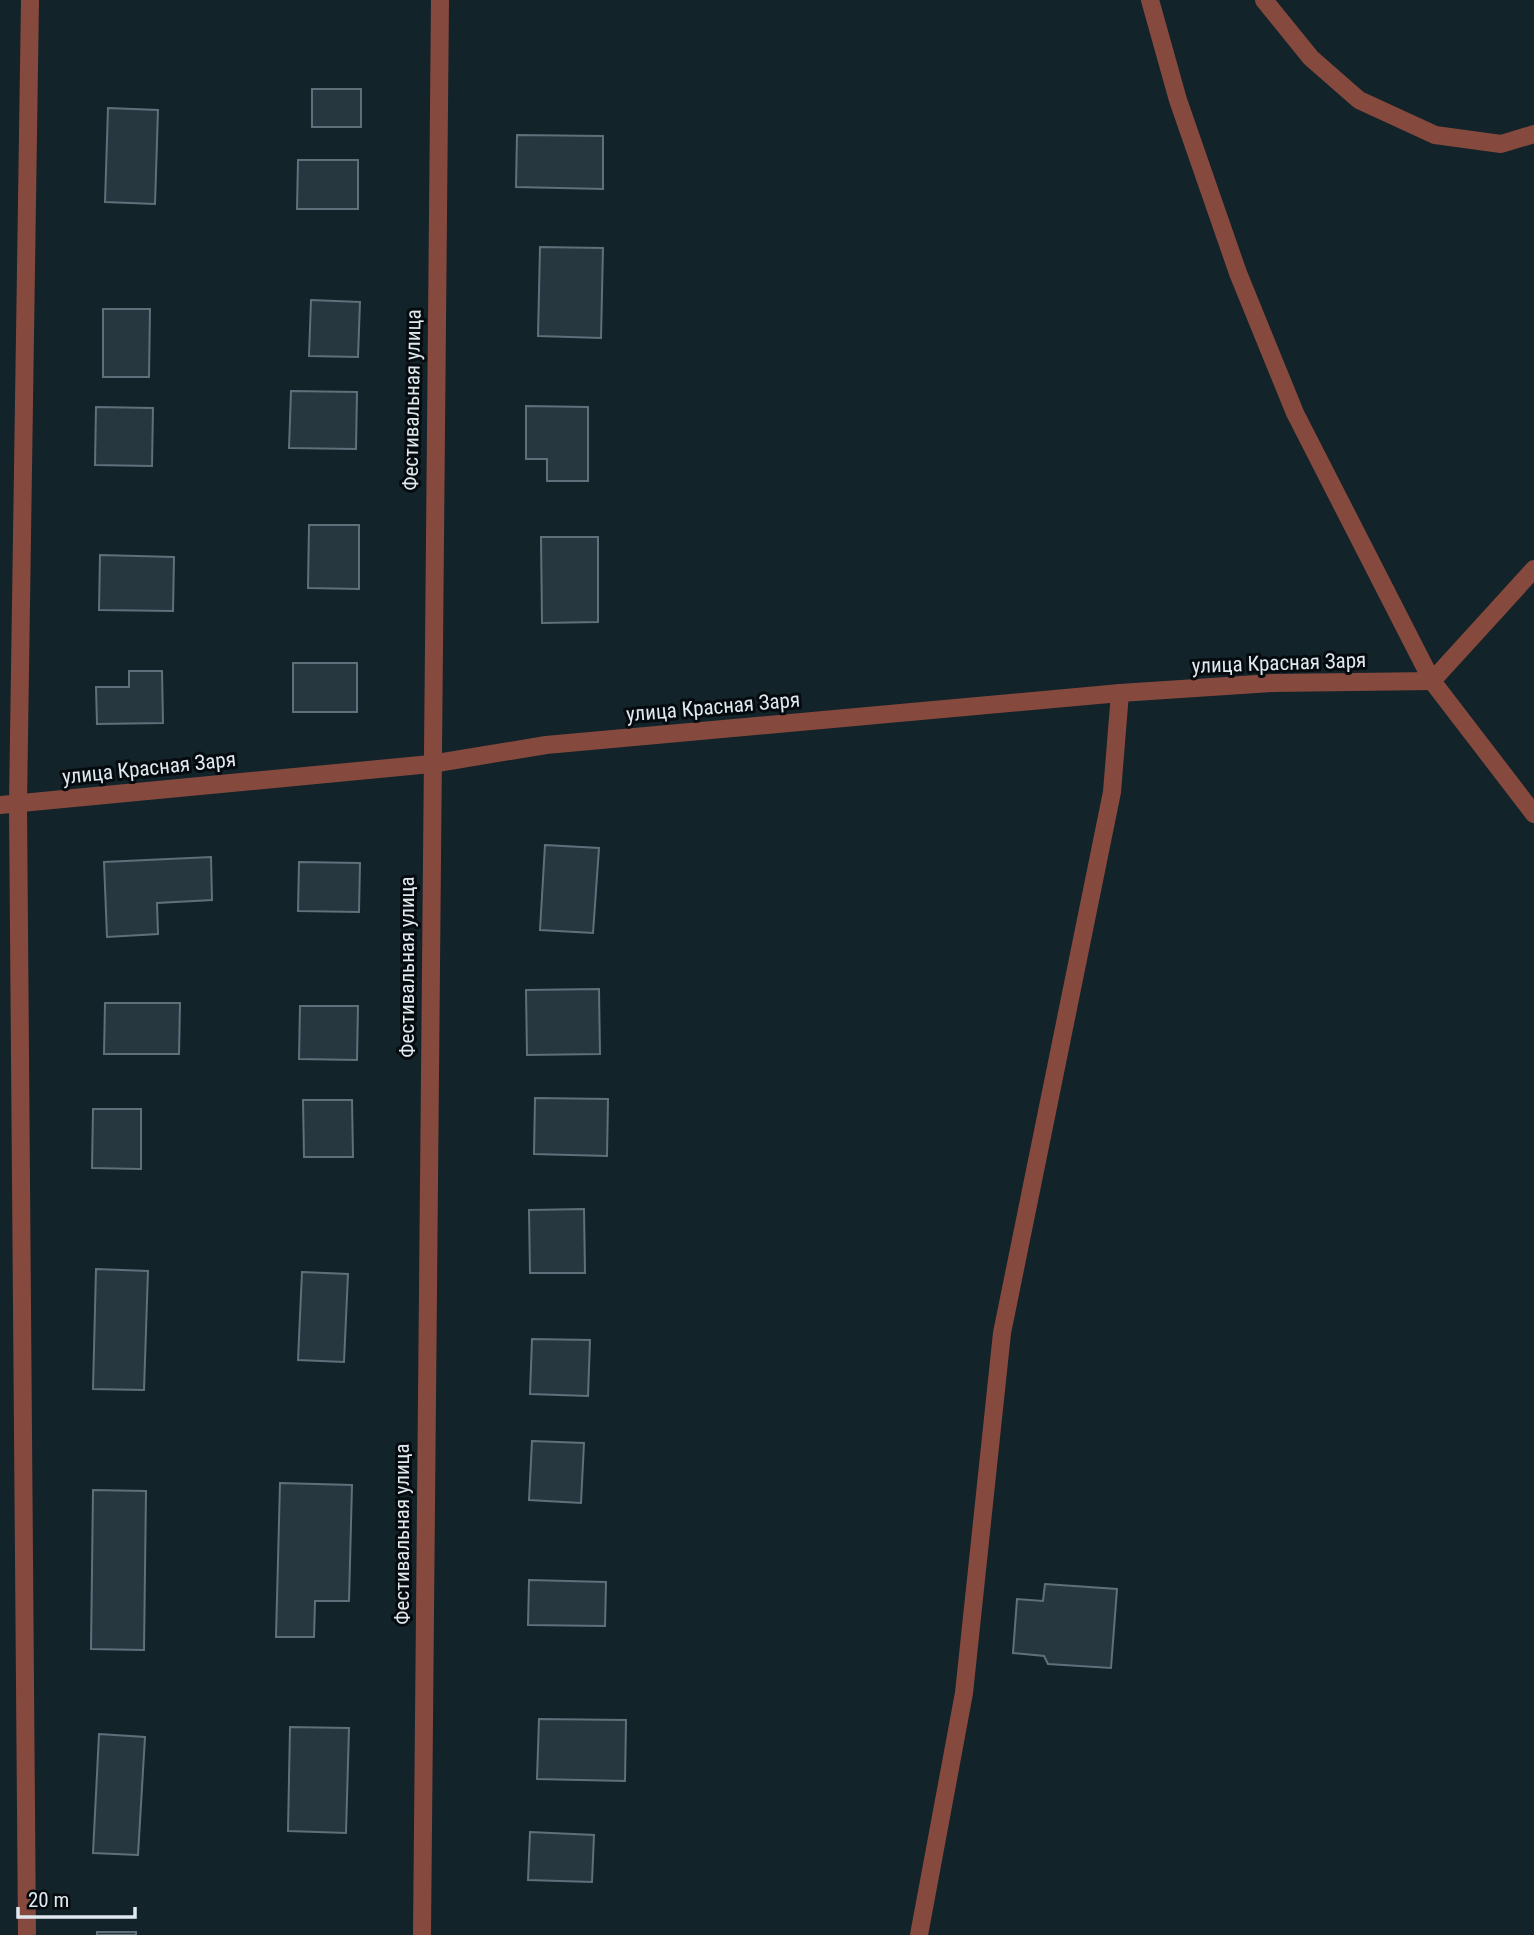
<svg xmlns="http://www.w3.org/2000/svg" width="1534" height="1935" viewBox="0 0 1534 1935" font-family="'Roboto Condensed',sans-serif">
<rect width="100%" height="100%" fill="#13232a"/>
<g fill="#273740" stroke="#5e707a" stroke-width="2">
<rect x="312" y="89" width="49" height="38"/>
<path d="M108,108L158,110L155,204L105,202Z"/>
<path d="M517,135L603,136V189L516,187Z"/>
<path d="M298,160H358V209H297Z"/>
<path d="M540,247L603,248L601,338L538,336Z"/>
<path d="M311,300L360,302L358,357L309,356Z"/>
<path d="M103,309H150L149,377H103Z"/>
<path d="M291,391L357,392L356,449L289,448Z"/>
<path d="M526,406L588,407V481H547V459H526Z"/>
<path d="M96,407L153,408L152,466L95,465Z"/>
<path d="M309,525H359V589L308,588Z"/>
<path d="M541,537H598V622L542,623Z"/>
<path d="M100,555L174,557L173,611L99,610Z"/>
<rect x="293" y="663" width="64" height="49"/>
<path d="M129,671H162L163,723L97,724L96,687H129Z"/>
<path d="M545,845L599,848L593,933L540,930Z"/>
<path d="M211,857L212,900L157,903L158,934L107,937L104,862Z"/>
<path d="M299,862L360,863L359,912L298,911Z"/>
<path d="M599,989L600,1054L527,1055L526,990Z"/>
<path d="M105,1003H180L179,1054H104Z"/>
<path d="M300,1006H358L357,1060L299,1059Z"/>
<path d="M535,1098L608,1099L607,1156L534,1154Z"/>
<path d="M303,1100H352L353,1157H304Z"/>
<path d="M93,1109H141V1169L92,1168Z"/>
<path d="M584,1209L585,1273H530L529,1210Z"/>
<path d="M96,1269L148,1271L144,1390L93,1389Z"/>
<path d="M302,1272L348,1274L344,1362L298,1360Z"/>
<path d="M532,1339L590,1340L588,1396L530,1394Z"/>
<path d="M532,1441L584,1443L581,1503L529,1500Z"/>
<path d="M280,1483L352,1485L349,1601H315L314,1637H276Z"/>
<path d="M93,1490L146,1491L144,1650L91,1649Z"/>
<path d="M529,1580L606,1582L605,1626L528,1625Z"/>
<path d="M1045,1584L1117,1589L1111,1668L1048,1664L1044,1656L1013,1653L1017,1599L1043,1601Z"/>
<path d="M539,1719L626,1720L625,1781L537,1779Z"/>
<path d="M290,1727L349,1728L346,1833L288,1831Z"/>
<path d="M99,1734L145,1737L138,1855L93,1853Z"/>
<path d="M530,1832L594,1835L592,1882L528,1880Z"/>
<rect x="97" y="1932" width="39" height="3"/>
</g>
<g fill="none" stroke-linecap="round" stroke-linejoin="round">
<g stroke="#86493e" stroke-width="18">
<path d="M1264,0L1311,58L1359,100L1435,135L1501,144L1534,134"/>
<path d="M1432,681L1534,569"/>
</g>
<g stroke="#86493e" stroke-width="18">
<path d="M1150,0L1178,100L1238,273L1295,413L1432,681L1534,814"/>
<path d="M0,805L431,764L546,745L1120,693L1273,683L1432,681"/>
<path d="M27,1935L18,804L30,0"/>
<path d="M422,1935L440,0"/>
<path d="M919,1935L964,1693L1002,1333L1112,792L1120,693"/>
</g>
</g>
<g text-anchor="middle" stroke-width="6" stroke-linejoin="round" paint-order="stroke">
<g font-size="21" fill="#dfe9ef" stroke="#050b0e">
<text transform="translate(412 400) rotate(-89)" y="7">Фестивальная улица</text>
<text transform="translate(1279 663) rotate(-2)" y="7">улица Красная Заря</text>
<text transform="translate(713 707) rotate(-5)" y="7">улица Красная Заря</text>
<text transform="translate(149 768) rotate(-6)" y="7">улица Красная Заря</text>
<text transform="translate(407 967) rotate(-90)" y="7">Фестивальная улица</text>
<text transform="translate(402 1534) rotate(-90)" y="7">Фестивальная улица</text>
</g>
</g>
<path d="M18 1907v10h117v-10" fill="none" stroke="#dfe9ef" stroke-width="3.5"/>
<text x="28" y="1907" font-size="21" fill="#dfe9ef" stroke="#050b0e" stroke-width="5" paint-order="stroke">20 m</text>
</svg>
